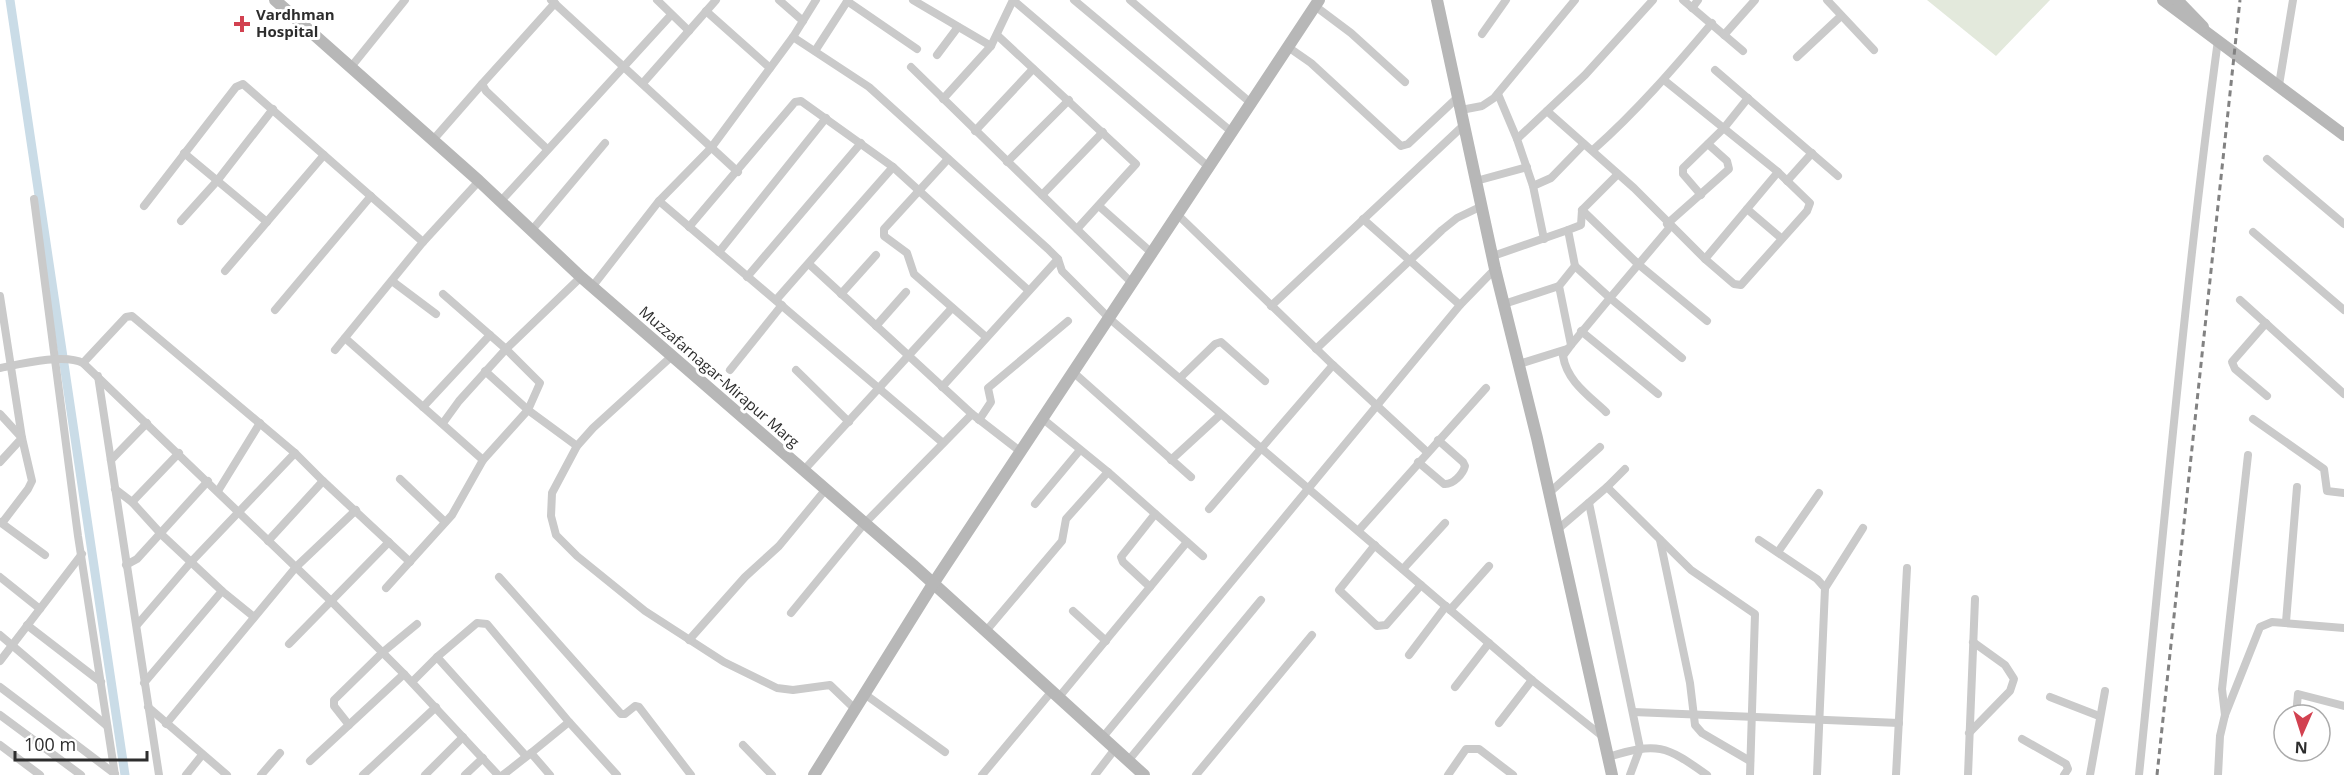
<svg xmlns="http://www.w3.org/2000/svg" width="2344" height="775" viewBox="0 0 2344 775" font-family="'Open Sans',sans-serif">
<rect width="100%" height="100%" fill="#fff"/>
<path fill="#e3e9dc" d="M1927,0H2050L1996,56Z"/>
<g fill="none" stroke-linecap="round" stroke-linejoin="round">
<path stroke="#cadce7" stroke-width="9" d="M10,0L125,775"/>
<g stroke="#cacaca" stroke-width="8">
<path d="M551,0L738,172"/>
<path d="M657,0L689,31"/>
<path d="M779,0L803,21"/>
<path d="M913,0L991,46"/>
<path d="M1013,0L1210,168"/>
<path d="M1074,0L1233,133"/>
<path d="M1130,0L1252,104"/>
<path d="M1683,0L1743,51"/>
<path d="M1827,0L1874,50"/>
<path d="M847,1L917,49"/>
<path d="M1315,6L1351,33L1405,82"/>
<path d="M1692,8L1698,0"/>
<path d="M706,11L770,68"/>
<path d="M1482,34L1506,0"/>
<path d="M997,35L1136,164L1077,229"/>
<path d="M1724,35L1755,0"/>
<path d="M793,37L869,87L1048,249L1058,259L1062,271L1110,319L1532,680L1602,736"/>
<path d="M1288,47L1311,63L1401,146L1408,144L1458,97"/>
<path d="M815,51L848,0"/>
<path d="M937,55L958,27"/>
<path d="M1797,57L1841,16"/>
<path d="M351,67L405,0"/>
<path d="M911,67L1133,284"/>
<path d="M1715,70L1838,176"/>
<path d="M643,83L716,0"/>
<path d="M2279,85L2293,0"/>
<path d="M1498,94L1517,139"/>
<path d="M943,99L991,46L1013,0"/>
<path d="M1461,110L1482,106L1494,98L1575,0"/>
<path d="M1547,111L1634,188L1705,259L1734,284L1741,285L1807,211L1810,203L1778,172L1664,80"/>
<path d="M975,131L1033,69"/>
<path d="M433,140L482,84"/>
<path d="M547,149L486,91L482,84L555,3"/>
<path d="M1593,150C1637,111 1674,68 1712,23"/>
<path d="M184,153L267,222"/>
<path d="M948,159L884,229V236L907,253L914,274L986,337"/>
<path d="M2267,159L2344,224"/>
<path d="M1007,162L1069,100"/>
<path d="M1476,181L1527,167"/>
<path d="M1787,181L1812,153"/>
<path d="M1533,186L1551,178L1584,144"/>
<path d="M1042,195L1103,132"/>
<path d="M1701,195L1683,174V168L1724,128L1748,98"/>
<path d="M34,199L78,536L115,775"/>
<path d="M501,201L671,15"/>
<path d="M659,201L711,148L793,37L816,0"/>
<path d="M144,206L236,87L243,84L423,242"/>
<path d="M1099,206L1153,254"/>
<path d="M1747,209L1781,238"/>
<path d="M1582,210L1638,264L1707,321"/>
<path d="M1178,215L1333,365L1427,452"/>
<path d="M181,221L217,181L273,109"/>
<path d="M1667,224L1729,169L1727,161L1708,144"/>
<path d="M689,227L795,102L801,101L893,167L1028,290"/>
<path d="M1670,227L1610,298L1682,358"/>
<path d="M532,230L605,143"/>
<path d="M2253,232L2344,310"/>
<path d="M1544,239L1533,186L1517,139L1585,75L1653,0"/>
<path d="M719,252L826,118"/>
<path d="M1493,256L1568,230"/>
<path d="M1705,259L1778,172"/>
<path d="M809,264L972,414L1021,452"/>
<path d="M225,271L324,155"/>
<path d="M747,277L861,143"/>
<path d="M392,281L436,314"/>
<path d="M592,287L659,201L943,443"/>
<path d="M443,294L506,349L581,277"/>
<path d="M841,294L876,255"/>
<path d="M0,296L22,438L32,481L28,489L2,523"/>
<path d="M776,300L893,167"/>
<path d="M2240,300L2344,394"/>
<path d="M1504,304L1559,286"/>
<path d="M1460,305L1495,269"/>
<path d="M1271,306L1465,124"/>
<path d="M275,310L371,196"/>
<path d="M2266,323L2232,362L2235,369L2267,396"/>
<path d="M876,326L906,292"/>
<path d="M1581,331L1658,394"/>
<path d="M345,338L483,460"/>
<path d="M1571,345L1610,298L1575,266"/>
<path d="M1316,349L1442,230L1457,218L1482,206"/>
<path d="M335,350L423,242L479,181"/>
<path d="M672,356L593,428L577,446L552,493L551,516L556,535L577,556L645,611L724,662L777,688L793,690L830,685L856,710"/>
<path d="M83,363L126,317L132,316L295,453L323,481"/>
<path d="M1519,364L1567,349"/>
<path d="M0,368C20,364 65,353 83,363L330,600L404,674L498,775"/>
<path d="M730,370L782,305"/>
<path d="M796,370L849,422"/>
<path d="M485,371L528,410L577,446"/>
<path d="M1073,372L1191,477"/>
<path d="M98,376L159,775"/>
<path d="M1180,378L1215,344L1221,342L1265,381"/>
<path d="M942,387L1058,259"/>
<path d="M423,407L490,335"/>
<path d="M1606,412C1588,395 1567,381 1563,356L1571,345L1559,286L1575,266L1568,230L1581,225L1582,210L1618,174"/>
<path d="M0,414L22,438L0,462"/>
<path d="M2253,419L2324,469L2327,491L2344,493"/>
<path d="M979,420L991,402L988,388L1068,321"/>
<path d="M111,460L147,423"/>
<path d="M1171,460L1220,415"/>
<path d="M1418,462L1444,484C1453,485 1463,474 1465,466L1463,462L1438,440"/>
<path d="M804,470L952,308"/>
<path d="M1108,472L1203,556"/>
<path d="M400,479L445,522"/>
<path d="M1607,487L1625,469"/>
<path d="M115,489L132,502L162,535L222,591"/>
<path d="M218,491L260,423"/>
<path d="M1549,493L1600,447"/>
<path d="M132,502L179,453"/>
<path d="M1589,503L1640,748L1630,775"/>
<path d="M1035,504L1080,450"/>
<path d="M1209,509L1333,365"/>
<path d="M1155,514L1121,557L1123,562L1150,587L1187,542"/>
<path d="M0,522L45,555"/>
<path d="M1359,530L1486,388"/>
<path d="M1557,530L1607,487L1691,570L1755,614L1750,775"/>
<path d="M1660,540L1690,683L1695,725L1702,733L1750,761"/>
<path d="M1759,540L1817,579L1825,588L1817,775"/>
<path d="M268,541L323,481L410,562"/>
<path d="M1375,545L1339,590L1377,626L1386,625L1421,585"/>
<path d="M1778,552L1819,493"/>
<path d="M126,565L137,559L208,481"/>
<path d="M1403,569L1445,523"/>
<path d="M0,577L40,609"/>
<path d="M499,577L621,714H625L635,706L639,707L691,775"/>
<path d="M386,588L452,515L483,460L528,410L540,383L506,349L459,401L443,423"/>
<path d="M1825,588L1863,528"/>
<path d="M1450,610L1489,566"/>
<path d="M1073,611L1106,641"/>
<path d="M791,613L864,524L972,414"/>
<path d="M2286,622L2297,487"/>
<path d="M27,625L101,682"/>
<path d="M137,625L191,562L295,453"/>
<path d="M986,631L1062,541L1066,519L1108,472L1043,419"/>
<path d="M0,635L107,726"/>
<path d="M689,640L745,577L779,546L826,489"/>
<path d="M289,644L389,542"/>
<path d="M1409,655L1446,606"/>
<path d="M437,657L477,623L487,624L569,722L531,753"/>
<path d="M0,661L82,554"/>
<path d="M412,682L437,657L526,756"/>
<path d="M144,683L222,591L254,617"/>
<path d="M0,687L115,774"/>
<path d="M1455,687L1489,643"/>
<path d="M866,695L945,752"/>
<path d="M1059,697L1150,587"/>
<path d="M2050,697L2099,716"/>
<path d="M148,707L227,775"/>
<path d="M1633,712L1899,723"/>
<path d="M0,715L81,775"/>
<path d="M2225,715L2222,689L2248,455"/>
<path d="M2296,715L2298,694L2344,706"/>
<path d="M569,722L617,775"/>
<path d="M1499,723L1532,680"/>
<path d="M166,724L296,567L356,510"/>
<path d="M349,725L334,706V700L383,652L417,624"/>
<path d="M1969,733L2010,691L2014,679L2005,665L1973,642"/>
<path d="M1103,737L1460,305L1363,219"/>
<path d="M2022,739L2066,764L2068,769L2064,775"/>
<path d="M0,745L40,775"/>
<path d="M743,745L772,775"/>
<path d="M1608,757C1658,742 1665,745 1707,775"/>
<path d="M310,761L404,674"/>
<path d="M1128,761L1261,600"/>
<path d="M186,775L202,755"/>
<path d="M261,775L280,753"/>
<path d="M363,775L436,707"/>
<path d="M425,775L463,737"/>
<path d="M465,775L483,758"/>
<path d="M503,775L531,753L550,775"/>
<path d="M982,775L1052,691"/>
<path d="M1095,775L1115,749"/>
<path d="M1196,775L1312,635"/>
<path d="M1448,775L1466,749H1479L1513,775"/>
<path d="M1896,775L1907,568"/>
<path d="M1968,775L1975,599"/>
<path d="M2090,775L2105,691"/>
<path d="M2139,775C2164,530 2185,284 2218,40"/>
<path d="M2218,775L2220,736L2225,715L2260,627L2272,622L2344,628"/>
</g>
<g stroke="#b7b7b7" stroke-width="12">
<path d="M275,0L479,181L581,277L913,565L1144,775"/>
<path d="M1437,0L1495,269L1537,438L1612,775"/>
<path d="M2163,0L2344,135"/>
<path d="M2177,0L2203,27"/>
<path d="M814,775L933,584L1319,0"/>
</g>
<path stroke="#828282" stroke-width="3" stroke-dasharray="6 4.5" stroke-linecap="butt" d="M2157,775L2240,0"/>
</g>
<path fill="#d24150" stroke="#fff" stroke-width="2" d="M239 15h6v6h6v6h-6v6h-6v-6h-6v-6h6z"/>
<g text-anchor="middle" stroke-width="6" stroke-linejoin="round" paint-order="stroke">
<g font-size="15" font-weight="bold" fill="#2d2d2d" stroke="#fff" text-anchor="start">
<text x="256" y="20">Vardhman<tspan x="256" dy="17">Hospital</tspan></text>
</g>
<g font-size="15" fill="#2d2d2d" stroke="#fff">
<text transform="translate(719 377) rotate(41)" y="5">Muzzafarnagar-Mirapur Marg</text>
</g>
</g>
<g transform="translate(2302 733) rotate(183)"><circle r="28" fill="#ffffff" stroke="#ababab" stroke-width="1.5"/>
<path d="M0-4.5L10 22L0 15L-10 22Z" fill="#d24150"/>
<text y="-9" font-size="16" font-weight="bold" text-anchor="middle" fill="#2d2d2d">N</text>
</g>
<path d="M15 751v9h132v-9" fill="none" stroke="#2d2d2d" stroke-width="3"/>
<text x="24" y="751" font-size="18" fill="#2d2d2d" stroke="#ffffff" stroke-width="4.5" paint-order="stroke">100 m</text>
</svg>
